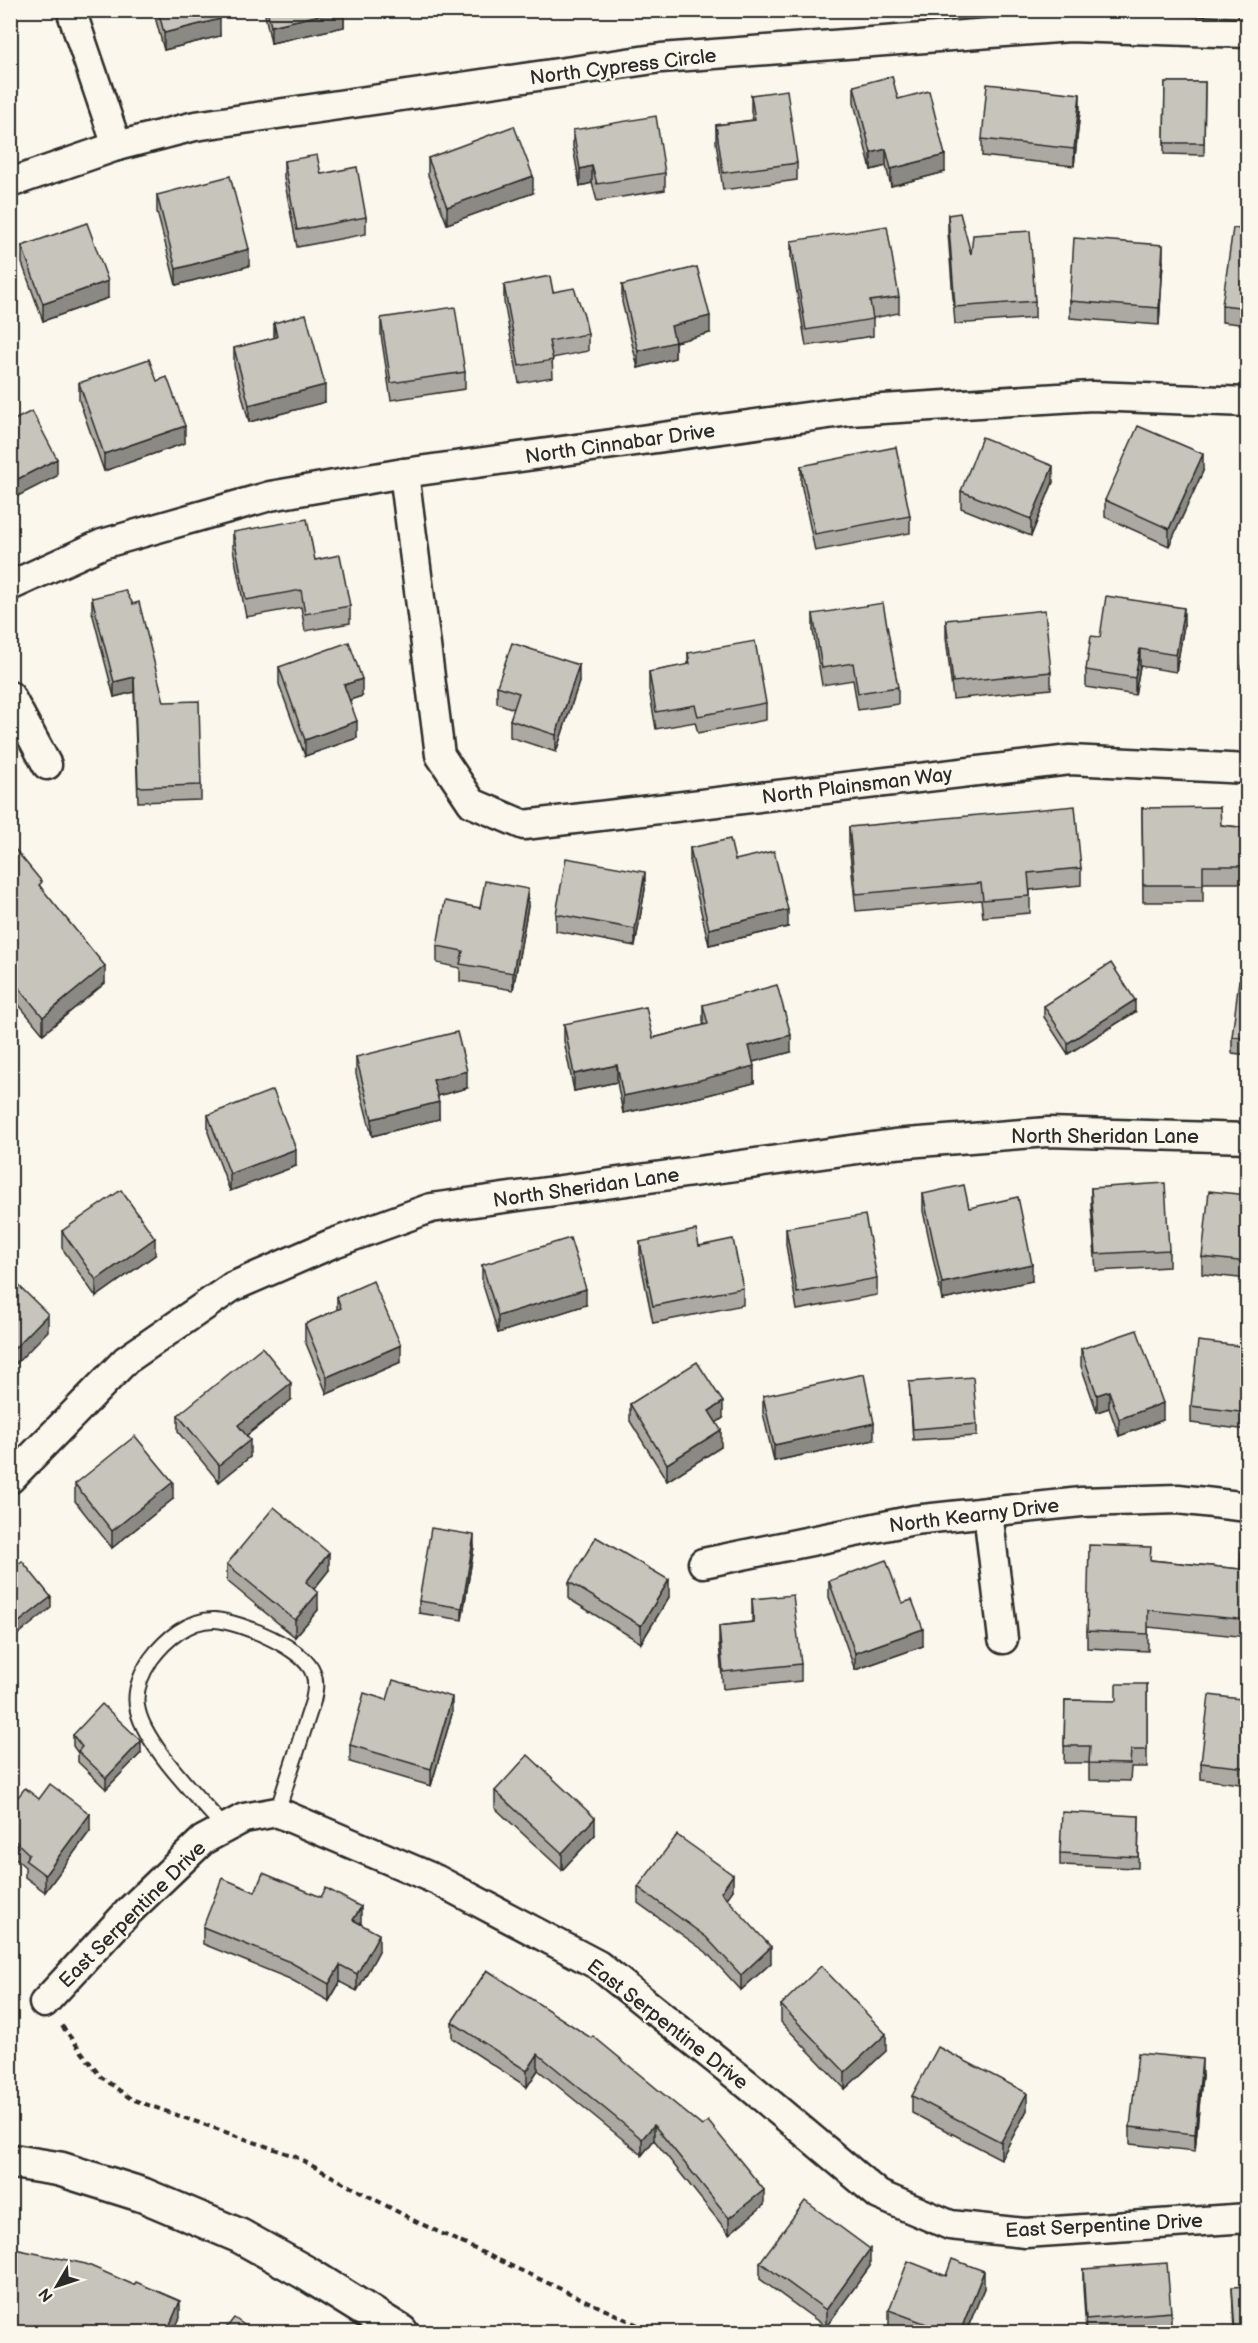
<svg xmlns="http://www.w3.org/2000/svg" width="1258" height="2343" viewBox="0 0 1258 2343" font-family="'Balsamiq Sans',sans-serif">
<rect width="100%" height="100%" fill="#fbf7ec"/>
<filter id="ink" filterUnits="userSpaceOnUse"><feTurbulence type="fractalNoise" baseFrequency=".0167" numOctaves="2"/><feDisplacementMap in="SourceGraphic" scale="12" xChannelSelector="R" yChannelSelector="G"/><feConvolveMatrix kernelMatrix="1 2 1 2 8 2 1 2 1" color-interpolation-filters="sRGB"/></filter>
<g filter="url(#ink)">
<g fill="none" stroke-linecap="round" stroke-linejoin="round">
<g stroke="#2b2b2b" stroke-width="18">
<path id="service" d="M225,1828C200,1800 146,1746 138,1711C133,1693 141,1674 151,1659C165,1640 189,1619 215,1620C241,1622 304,1648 313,1673C317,1682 315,1692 313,1701L277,1812"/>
</g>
<g stroke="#2b2b2b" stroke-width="33">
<g id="minor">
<path d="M71,10L117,146"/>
<path d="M10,183L117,146L195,126L661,58L1070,27L1248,33"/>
<path d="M404,473L440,755L472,803L524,825L1070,760L1248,769"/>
<path d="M10,586L102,544L270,496L404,473L850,411L1092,396L1248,402"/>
<path d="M10,696L47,765"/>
<path d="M10,1479L126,1360L232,1287L331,1244L431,1208L894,1144L1048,1132L1248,1138"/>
<path d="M988,1512L1003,1639"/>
<path d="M703,1563L914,1520L988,1512L1081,1502L1178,1499L1248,1507"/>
<path d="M44,2003L129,1911L203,1840L244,1818L277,1812L437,1880L598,1965L748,2085L879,2195L950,2225L1025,2233L1248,2218"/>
</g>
</g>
<g stroke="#2b2b2b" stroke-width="38">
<path id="secondary" d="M10,2161L60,2169L143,2195L240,2236L306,2273L401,2332"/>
</g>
<path stroke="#2b2b2b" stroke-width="4" stroke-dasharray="6 4.5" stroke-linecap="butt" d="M62,2026L100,2076L131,2099L294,2156L415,2221L653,2332"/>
<use href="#service" stroke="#fbf7ec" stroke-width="14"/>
<use href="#minor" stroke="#fbf7ec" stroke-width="28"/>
<use href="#secondary" stroke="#fbf7ec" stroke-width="33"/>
</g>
<g fill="#aba9a2" stroke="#2b2b2b" stroke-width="1.5">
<path d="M138,10H217L220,36L164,50L154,13L140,17Z"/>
<path d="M264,10H344V27L271,43Z"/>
<path d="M454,10H502V13L455,20Z"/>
<path d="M1165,82H1205L1204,155L1164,154Z"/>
<path d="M854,86L898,99L945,172L891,186L886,166L871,170L854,103Z"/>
<path d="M751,95L797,163V180L723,190L716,142V125L753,120L751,112Z"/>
<path d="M1080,111L1074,166L982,156V139Z"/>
<path d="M573,130L665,173V190L597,201L592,183L580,186L573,147Z"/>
<path d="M428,158L533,193L447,224L428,175Z"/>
<path d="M284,161L321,174L366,217V234L297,247L284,178Z"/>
<path d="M157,195L249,266L176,285L157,212Z"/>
<path d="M948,215L971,254L1035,301V318L955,324L948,232Z"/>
<path d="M1248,230V325L1222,322V305Z"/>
<path d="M791,241L899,297V313L873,318V336L806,346L791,258Z"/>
<path d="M22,246L108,298L43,321L22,263Z"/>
<path d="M1163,262L1159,325L1070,318V301Z"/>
<path d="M504,285L553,292L588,334V351L552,358L553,377L519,383L504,302Z"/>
<path d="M622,285L710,333L675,342V358L638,368L622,302Z"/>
<path d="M381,318L465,372V389L391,400L381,335Z"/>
<path d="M274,323L325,402L249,422L234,365V348L274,338Z"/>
<path d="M157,381L185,443L104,471L79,400V383Z"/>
<path d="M1248,444V515L1243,462V445Z"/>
<path d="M801,466L910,516V533L815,551L801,483Z"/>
<path d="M1203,471L1169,546L1105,517V500Z"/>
<path d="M1053,482L1031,536L961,508V491Z"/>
<path d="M233,532L315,560L350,606V623L305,631L301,607L246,617L233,549Z"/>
<path d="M92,598L201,785V800L138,802L134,692L114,697L92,612Z"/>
<path d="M813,614L898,687V704L858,710L853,680L822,685L813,631Z"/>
<path d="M1248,614V689L1242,688V671Z"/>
<path d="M946,620L1051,672V689L953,699L946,637Z"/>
<path d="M1184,625L1176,672L1140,666L1135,695L1086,687V670L1100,637Z"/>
<path d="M688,653L766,703V720L698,733L695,722L656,729L649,689V672L688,665Z"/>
<path d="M279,667L362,696L350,700L357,738L305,756L279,684Z"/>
<path d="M579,682L556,752L510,737V720L514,709L497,703V686Z"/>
<path d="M1142,808L1221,825L1248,828V883H1203V902H1143Z"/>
<path d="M849,827L1081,868V885L1030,890V913L983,917L981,900L856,911L849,844Z"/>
<path d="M10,843L42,889L105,983L43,1034L10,994Z"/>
<path d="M690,848L735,860L788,927L709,945L690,865Z"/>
<path d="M645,889L635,946L556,931V914Z"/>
<path d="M528,906L513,990L460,981V968L437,963V946L480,908Z"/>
<path d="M1248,981V1055L1232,1053V1037Z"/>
<path d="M703,1005L791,1052L753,1062L754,1083L700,1097L623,1113L617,1082L574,1091L564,1041V1024L653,1038L704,1025L703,1022Z"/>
<path d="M1044,1006L1135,1012L1068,1054L1044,1017Z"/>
<path d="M356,1057L467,1088L438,1096L439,1119L372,1136L356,1074Z"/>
<path d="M208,1115L296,1166L230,1191L208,1132Z"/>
<path d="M1091,1188L1169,1250V1267L1096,1271L1091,1205Z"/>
<path d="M923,1194L1032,1281L942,1300L923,1211Z"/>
<path d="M1248,1195V1279L1202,1274V1257Z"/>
<path d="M786,1228L877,1278V1295L797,1310L786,1245Z"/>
<path d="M62,1231L155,1255L96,1297L62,1248Z"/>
<path d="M640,1242L699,1246L743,1288V1305L653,1323L640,1259Z"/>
<path d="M482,1265L586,1305L498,1333L482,1282Z"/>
<path d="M337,1297L401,1362L327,1394L305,1341V1324L337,1310Z"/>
<path d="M1248,1347V1430L1191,1423V1406Z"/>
<path d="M1081,1349L1163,1420L1119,1436L1109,1408L1097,1412L1081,1366Z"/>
<path d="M909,1382L977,1424V1436L913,1440Z"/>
<path d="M763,1396L874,1440L774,1461L763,1413Z"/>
<path d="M291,1400L246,1436L250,1457L219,1482L178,1432V1415Z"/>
<path d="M630,1404L723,1418L716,1423L721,1447L667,1481L630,1421Z"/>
<path d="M75,1484L173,1499L112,1548L75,1501Z"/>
<path d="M474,1547L462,1620L419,1613V1601Z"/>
<path d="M1248,1553V1637L1148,1627V1651L1087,1648V1631L1151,1560L1240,1569Z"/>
<path d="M227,1564L329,1570L314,1589L318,1610L295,1637L227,1581Z"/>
<path d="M829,1581L902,1603L923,1646L855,1670L829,1597Z"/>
<path d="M569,1582L669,1597L641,1643L569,1599Z"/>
<path d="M752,1599L801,1664V1681L723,1689L719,1643V1626L752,1622Z"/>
<path d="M1147,1684V1767H1131L1130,1781L1089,1780V1763H1064L1065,1700L1116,1701Z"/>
<path d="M387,1700L452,1714L431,1786L350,1762V1745Z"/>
<path d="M1248,1700V1785L1201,1779V1763Z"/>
<path d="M73,1735L141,1753L106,1789L78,1762V1753L73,1746Z"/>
<path d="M495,1791L595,1835L562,1870L495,1808Z"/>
<path d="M10,1807L90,1831L45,1892L25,1877V1867L10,1853Z"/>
<path d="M1139,1816L1138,1868L1060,1865V1853Z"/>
<path d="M638,1887L733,1890L727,1898L771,1963L741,1990L706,1952L638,1903Z"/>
<path d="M255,1892L361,1924L379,1951L357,1991L340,1982L329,2001L290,1979L203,1944V1927Z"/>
<path d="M487,1970L702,2126L764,2205L729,2234L654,2140L642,2155L538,2070L527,2087L452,2038V2022Z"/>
<path d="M781,2005L886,2051L845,2089L781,2022Z"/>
<path d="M1242,2069H1248V2135L1242,2086Z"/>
<path d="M1202,2076L1195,2151L1130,2144V2127Z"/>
<path d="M912,2096L1027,2110L1001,2159L912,2113Z"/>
<path d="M760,2262L870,2266L826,2327L760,2279Z"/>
<path d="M1083,2269L1171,2312V2329L1128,2332H1086L1083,2286Z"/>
<path d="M946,2276L984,2288L966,2332H905L889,2327V2310Z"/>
<path d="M1232,2287L1248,2332H1234Z"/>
</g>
<g fill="#8b8984" stroke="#2b2b2b" stroke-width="1.5">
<path d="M140,10H154V13L140,17Z"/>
<path d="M342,10H344V27L271,43V26Z"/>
<path d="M220,19V36L164,50V33Z"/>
<path d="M15,40V57L10,59V42Z"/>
<path d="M13,80V97L10,98V81Z"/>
<path d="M1080,94V111L1074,166V149Z"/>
<path d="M886,149V166L871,170V153Z"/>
<path d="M945,155V172L891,186V169Z"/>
<path d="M592,166V183L580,186V169Z"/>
<path d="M533,176V193L447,224V207Z"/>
<path d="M1163,245V262L1159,325V308Z"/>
<path d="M249,249V266L176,285V269Z"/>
<path d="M108,281V298L43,321V304Z"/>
<path d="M710,316V333L675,342V358L638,368V351L671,326Z"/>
<path d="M325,385V402L249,422V405Z"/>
<path d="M185,426V443L104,471V454Z"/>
<path d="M1203,454V471L1169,546V529Z"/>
<path d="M57,459V476L10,500V483Z"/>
<path d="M1053,466V482L1031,536V519Z"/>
<path d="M1184,608V625L1176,672V655Z"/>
<path d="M1140,649V666L1135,695V678Z"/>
<path d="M579,665V682L556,752V735Z"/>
<path d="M134,677V692L114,697V682Z"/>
<path d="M362,679V696L344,702V685Z"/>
<path d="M357,721V738L305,756V740Z"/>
<path d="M645,872V889L635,946V929Z"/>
<path d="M528,889V906L513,990V973Z"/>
<path d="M788,910V927L709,945V929Z"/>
<path d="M105,966V983L43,1034V1017Z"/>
<path d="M1135,1000V1012L1068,1054V1043Z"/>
<path d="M791,1035V1052L749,1063V1046Z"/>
<path d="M617,1065V1082L574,1091V1074Z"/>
<path d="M754,1066V1083L700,1097L623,1113V1096Z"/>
<path d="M467,1071V1088L433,1097V1080Z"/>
<path d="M439,1102V1119L372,1136V1119Z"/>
<path d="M296,1149V1166L230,1191V1174Z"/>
<path d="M155,1238V1255L96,1297V1280Z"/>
<path d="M1032,1264V1281L942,1300V1283Z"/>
<path d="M586,1289V1305L498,1333V1316Z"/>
<path d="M48,1314V1331L10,1370V1353Z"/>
<path d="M401,1345V1362L327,1394V1377Z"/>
<path d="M291,1383V1400L238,1442V1425Z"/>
<path d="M1109,1391V1408L1097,1412V1395Z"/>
<path d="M723,1402V1418L709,1428V1411Z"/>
<path d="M1163,1403V1420L1119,1436V1419Z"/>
<path d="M874,1423V1440L774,1461V1445Z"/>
<path d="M721,1430V1447L667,1481V1464Z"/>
<path d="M250,1440V1457L219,1482V1465Z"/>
<path d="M173,1482V1499L112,1548V1531Z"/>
<path d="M474,1535V1547L462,1620V1608Z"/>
<path d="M329,1553V1570L306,1599V1582Z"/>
<path d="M669,1580V1597L641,1643V1626Z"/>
<path d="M318,1593V1610L295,1637V1620Z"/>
<path d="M51,1597V1608L10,1641V1629Z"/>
<path d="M923,1629V1646L855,1670V1653Z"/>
<path d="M452,1697V1714L431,1786V1769Z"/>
<path d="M141,1741V1753L106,1789V1778Z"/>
<path d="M90,1814V1831L45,1892V1875Z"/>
<path d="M595,1818V1835L562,1870V1853Z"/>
<path d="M733,1875V1890L721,1907V1892Z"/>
<path d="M361,1907V1924L353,1920Z"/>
<path d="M379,1934V1951L357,1991V1974Z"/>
<path d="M771,1947V1963L741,1990V1975Z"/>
<path d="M340,1965V1982L329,2001V1984Z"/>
<path d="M886,2034V2051L845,2089V2072Z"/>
<path d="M538,2054V2070L527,2087V2071Z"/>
<path d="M1202,2059V2076L1195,2151V2134Z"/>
<path d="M1027,2093V2110L1001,2159V2142Z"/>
<path d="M654,2125V2140L642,2155V2139Z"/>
<path d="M764,2190V2205L729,2234V2218Z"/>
<path d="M870,2249V2266L826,2327V2310Z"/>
<path d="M984,2271V2288L966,2332H960Z"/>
<path d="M180,2301V2318L173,2332L168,2329Z"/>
</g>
<g fill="#c7c4bc" stroke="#2b2b2b" stroke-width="1.5">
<path d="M158,10H217L220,19L164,33Z"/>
<path d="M267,10H342L271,26Z"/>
<path d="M10,28L15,40L10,42Z"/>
<path d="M892,76L898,99L929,91L945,155L891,169L886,149L871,153L854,86Z"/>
<path d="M1165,82H1205L1204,143H1164Z"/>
<path d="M987,84L1080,94L1074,149L982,139Z"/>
<path d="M787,90L797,163L723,173L716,125L755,120L751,95Z"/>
<path d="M656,116L665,173L597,184L592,166L580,169L573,130Z"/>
<path d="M514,126L533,176L447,207L428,158Z"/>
<path d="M317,155L321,174L357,167L366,217L297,230L284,161Z"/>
<path d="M230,176L249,249L176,269L157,195Z"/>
<path d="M960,213L971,254L973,235L1030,231L1035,301L955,307L948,215Z"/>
<path d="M87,223L108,281L43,304L22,246Z"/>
<path d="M887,226L899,297L870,301L873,319L806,330L791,241Z"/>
<path d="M1233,228L1248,230V308L1222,305Z"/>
<path d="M1074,238L1163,245L1159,308L1070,301Z"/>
<path d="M697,267L710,316L671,326L675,342L638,351L622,285Z"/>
<path d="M550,276L553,292L574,288L584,315L588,334L549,341L553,360L519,366L504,285Z"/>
<path d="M455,307L465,372L391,383L381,318Z"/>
<path d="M306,314L325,385L249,405L234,348L277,337L274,323Z"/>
<path d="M149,359L157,381L167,377L185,426L104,454L79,383Z"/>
<path d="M32,411L57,459L10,483V422Z"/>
<path d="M1138,426L1203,454L1169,529L1105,500Z"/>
<path d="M982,437L1053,466L1031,519L961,491Z"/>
<path d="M1248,444V498L1243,445Z"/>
<path d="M896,447L910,516L815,534L801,466Z"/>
<path d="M307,519L315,560L340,555L350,606L305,614L301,590L246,600L233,532Z"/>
<path d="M125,590L133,604L139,602L164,702L199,701L201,785L138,787L134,677L114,682L92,598Z"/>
<path d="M1106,596L1184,608L1176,655L1140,649L1135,678L1086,670L1091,636L1100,637Z"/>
<path d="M883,603L898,687L858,693L853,663L822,668L813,614Z"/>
<path d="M1045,610L1051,672L953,682L946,620Z"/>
<path d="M1248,614V672L1242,671Z"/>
<path d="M755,641L766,703L698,716L695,705L656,712L649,672L690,664L688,653Z"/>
<path d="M349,642L362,679L344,685L357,721L305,740L279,667Z"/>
<path d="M512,643L579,665L556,735L510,720L519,693L497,686Z"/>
<path d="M1075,806L1081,868L1028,873L1030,896L983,900L981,883L856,894L849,827Z"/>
<path d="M1220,807L1221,825L1248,828V866H1203V885H1143L1142,808Z"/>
<path d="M730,839L735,860L774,851L788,910L709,929L690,848Z"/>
<path d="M10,843L42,882L39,885L105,966L43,1017L10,977V964L14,961L10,956Z"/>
<path d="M566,858L645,872L635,929L556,914Z"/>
<path d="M485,881L528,889L513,973L460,964L463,951L437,946L445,901L480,908Z"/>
<path d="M1111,963L1135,1000L1068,1043L1044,1006Z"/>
<path d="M1239,980L1248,981V1038L1232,1037Z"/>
<path d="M777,985L791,1035L749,1046L754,1066L700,1080L623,1096L617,1065L574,1074L564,1024L646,1007L653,1038L708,1024L703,1005Z"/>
<path d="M457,1032L467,1071L433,1080L439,1102L372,1119L356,1057Z"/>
<path d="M273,1090L296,1149L230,1174L208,1115Z"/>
<path d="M1165,1183L1169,1250L1096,1254L1091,1188Z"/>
<path d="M964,1185L969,1208L1018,1197L1032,1264L942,1283L923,1194Z"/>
<path d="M121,1190L155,1238L96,1280L62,1231Z"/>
<path d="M1209,1191L1248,1195V1262L1202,1257Z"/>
<path d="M865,1215L877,1278L797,1293L786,1228Z"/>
<path d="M696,1230L699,1246L733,1239L743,1288L653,1306L640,1242Z"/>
<path d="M570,1238L586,1289L498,1316L482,1265Z"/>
<path d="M10,1278H11L48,1314L10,1353Z"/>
<path d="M373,1281L401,1345L327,1377L305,1324L341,1308L337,1297Z"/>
<path d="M1137,1330L1163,1403L1119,1419L1109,1391L1097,1395L1081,1349Z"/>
<path d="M1198,1341L1248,1347V1413L1191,1406Z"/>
<path d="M262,1347L291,1383L238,1425L250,1440L219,1465L178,1415Z"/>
<path d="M697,1362L723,1402L709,1411L721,1430L667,1464L630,1404Z"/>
<path d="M864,1374L874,1423L774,1445L763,1396Z"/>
<path d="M973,1377L977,1424L913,1429L909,1382Z"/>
<path d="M135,1436L173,1482L112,1531L75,1484Z"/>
<path d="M274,1507L329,1553L306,1582L318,1593L295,1620L227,1564Z"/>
<path d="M431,1528L474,1535L462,1608L419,1601Z"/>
<path d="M596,1537L669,1580L641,1626L569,1582Z"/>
<path d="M1089,1545L1151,1547L1150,1560L1240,1569L1241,1552L1248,1553V1620L1148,1610V1634L1087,1631Z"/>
<path d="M886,1560L902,1603L912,1600L923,1629L855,1653L829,1581Z"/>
<path d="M22,1561L51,1597L10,1629V1570Z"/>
<path d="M793,1595L801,1664L723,1672L719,1626L754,1622L752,1599Z"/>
<path d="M393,1680L452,1697L431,1769L350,1745L364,1693L387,1700Z"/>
<path d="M1116,1684H1147V1750H1131L1130,1764L1089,1763L1090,1746H1064L1065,1700L1116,1701Z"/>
<path d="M1209,1695L1248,1700V1768L1201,1763Z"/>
<path d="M102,1704L141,1741L106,1778L78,1751L82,1747L73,1735Z"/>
<path d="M528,1755L595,1818L562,1853L495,1791Z"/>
<path d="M50,1784L90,1814L45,1875L25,1860L29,1854L10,1836V1807L25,1788L39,1799Z"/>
<path d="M1062,1812L1139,1816L1138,1857L1060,1853Z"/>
<path d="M677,1835L733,1875L721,1892L771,1947L741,1975L706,1937L638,1887Z"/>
<path d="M263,1873L321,1897L326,1888L361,1907L353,1920L379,1934L357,1974L340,1965L329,1984L290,1962L203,1927L222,1878L255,1892Z"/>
<path d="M821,1966L886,2034L845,2072L781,2005Z"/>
<path d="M487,1970L591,2038L593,2036L702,2126L708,2121L764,2190L729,2218L654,2125L642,2139L538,2054L527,2071L452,2022Z"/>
<path d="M938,2047L1027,2093L1001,2142L912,2096Z"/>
<path d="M1138,2053L1202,2059L1195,2134L1130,2127Z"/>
<path d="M1242,2069H1248V2118Z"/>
<path d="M805,2201L870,2249L826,2310L760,2262Z"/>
<path d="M10,2248L86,2264L134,2285L136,2282L180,2301L168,2329L177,2332H10Z"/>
<path d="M952,2259L984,2271L960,2332H948L889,2310L908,2261L946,2276Z"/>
<path d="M1167,2263L1171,2312L1086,2319L1083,2269Z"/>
<path d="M1248,2286V2332H1235L1232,2287Z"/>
<path d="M234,2318L255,2332H223Z"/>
</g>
</g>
<g text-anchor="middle" stroke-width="4.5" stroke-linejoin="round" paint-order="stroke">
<g font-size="20" fill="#2b2b2b" stroke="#fbf7ec">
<text transform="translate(623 66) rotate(-7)" y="7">North Cypress Circle</text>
<text transform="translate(620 443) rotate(-8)" y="7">North Cinnabar Drive</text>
<text transform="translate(857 785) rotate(-7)" y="7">North Plainsman Way</text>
<text x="1105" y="1143">North Sheridan Lane</text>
<text transform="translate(586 1187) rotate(-8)" y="7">North Sheridan Lane</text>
<text transform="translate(974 1515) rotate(-7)" y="7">North Kearny Drive</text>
<text transform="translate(132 1914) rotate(-45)" y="7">East Serpentine Drive</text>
<text transform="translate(668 2024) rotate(38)" y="7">East Serpentine Drive</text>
<text transform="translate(1104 2225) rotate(-3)" y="7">East Serpentine Drive</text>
</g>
</g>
<rect width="1258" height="2343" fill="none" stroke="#fbf7ec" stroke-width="36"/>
<rect x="18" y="18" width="1222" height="2307" fill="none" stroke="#2b2b2b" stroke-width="2" filter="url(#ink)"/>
<g transform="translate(57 2286) rotate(231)" stroke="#fbf7ec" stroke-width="4.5" paint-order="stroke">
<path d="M0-4.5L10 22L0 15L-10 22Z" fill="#2b2b2b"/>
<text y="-9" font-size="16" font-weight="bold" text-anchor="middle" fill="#2b2b2b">N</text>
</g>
</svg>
